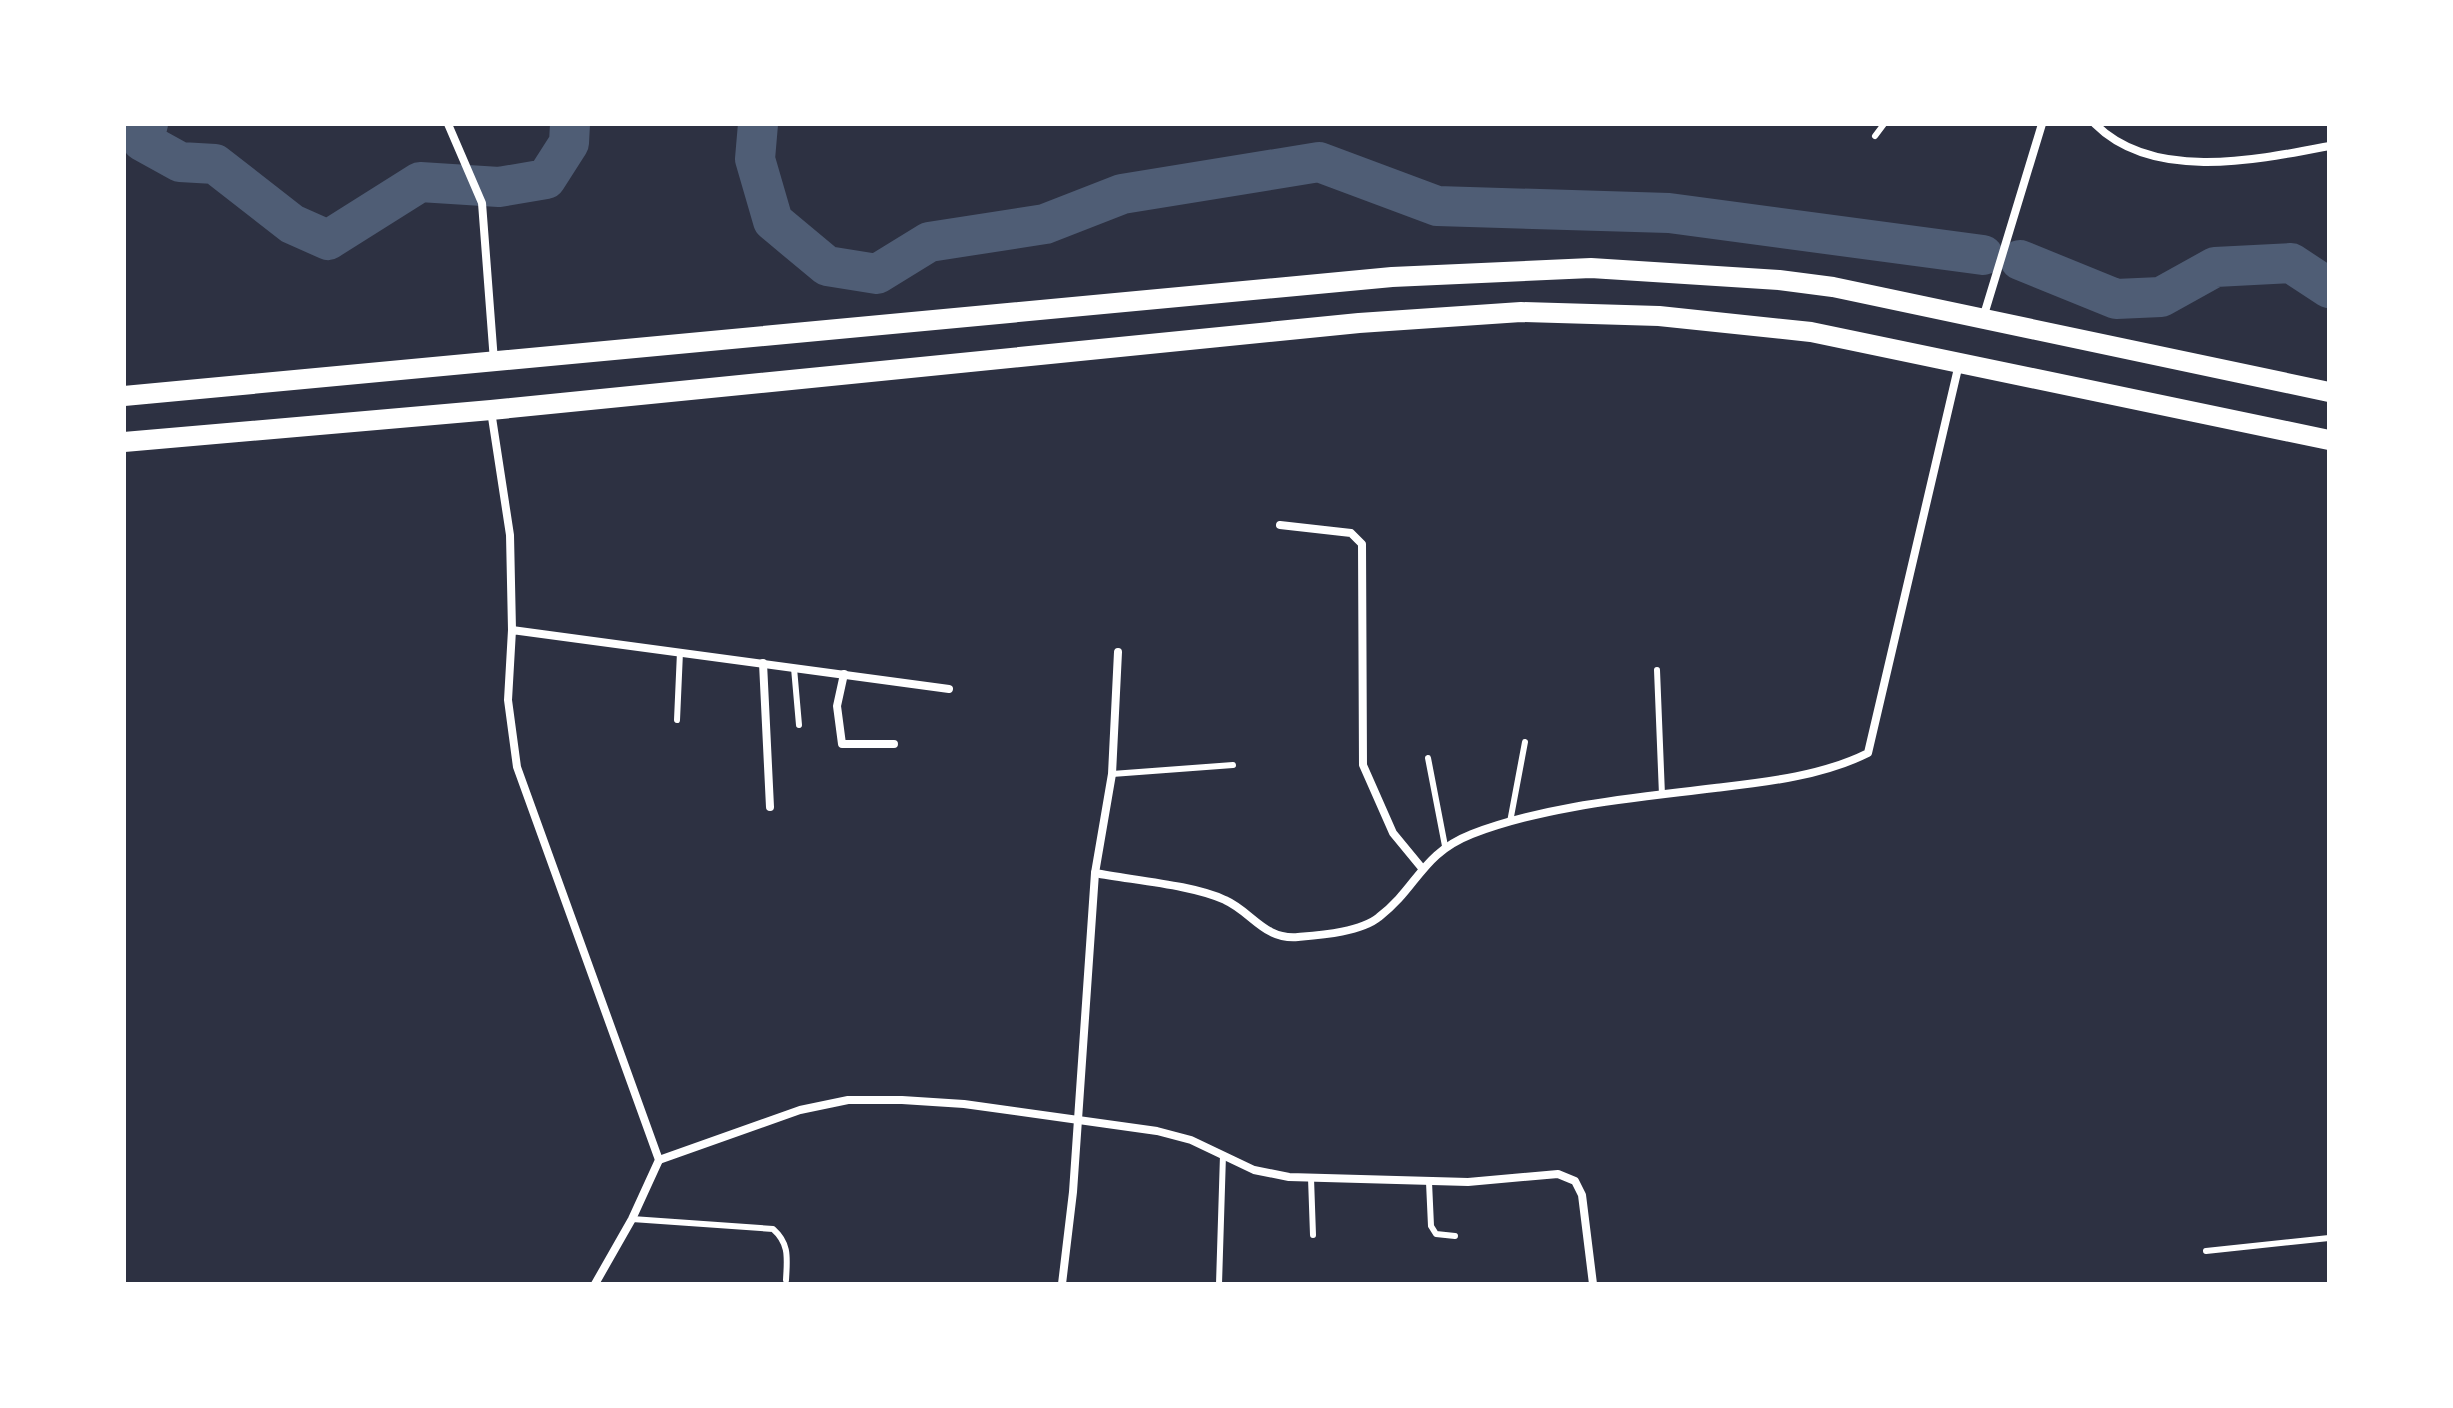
<svg xmlns="http://www.w3.org/2000/svg" width="2453" height="1408" viewBox="0 0 2453 1408" font-family="Arial,sans-serif">
<rect width="100%" height="100%" fill="#2d3142"/>
<g fill="none" stroke-linecap="round" stroke-linejoin="round">
<g stroke="#4f5d75" stroke-width="40">
<path d="M148,124L142,141L180,162L215,164L292,224L328,240L420,182L499,187L546,179L569,143L570,124"/>
<path d="M758,124L755,159L773,221L827,266L877,274L929,242L1045,224L1122,194L1319,162L1437,206L1669,213L1983,255"/>
<path d="M2020,260L2116,299L2161,297L2215,267L2291,263L2329,288"/>
</g>
<g stroke="#fff" stroke-width="6">
<path d="M1875,136L1884,124"/>
<path d="M794,668L799,725"/>
<path d="M1657,670L1662,795"/>
<path d="M677,720L680,652"/>
<path d="M1428,758L1445,846"/>
<path d="M1112,774L1233,765"/>
<path d="M1510,822L1525,742"/>
<path d="M1311,1178L1313,1235"/>
<path d="M1429,1182L1431,1226L1436,1234L1455,1236"/>
<path d="M632,1219L773,1229C790,1244 787,1259 786,1280"/>
<path d="M2206,1251L2329,1238"/>
<path d="M1219,1284L1223,1155"/>
</g>
<g stroke="#fff" stroke-width="8">
<path d="M448,124L482,203L494,361"/>
<path d="M2095,124C2153,182 2257,160 2329,146"/>
<path d="M1983,318L2042,124"/>
<path d="M491,411L510,535L512,630"/>
<path d="M1280,525L1351,533L1362,544L1363,765L1393,833L1421,867"/>
<path d="M763,663L770,807"/>
<path d="M844,674L837,706L842,744H894"/>
<path d="M1095,873C1131,880 1194,885 1225,900C1252,912 1264,940 1298,937C1321,935 1361,932 1379,917C1418,887 1421,854 1472,834C1548,805 1636,798 1715,788C1766,782 1822,776 1868,753L1959,364"/>
<path d="M659,1160L800,1110L848,1100H902L964,1104L1157,1131L1191,1140L1254,1170L1289,1177L1468,1182L1558,1174L1575,1181L1582,1195L1593,1284"/>
<path d="M595,1284L632,1219L659,1160L517,767L508,700L512,630L949,689"/>
<path d="M1062,1284L1073,1192L1095,873L1112,774L1118,652"/>
</g>
<g stroke="#fff" stroke-width="20">
<path d="M124,396L1392,277L1591,268L1779,280L1833,287L2329,392"/>
<path d="M124,442L491,410L1359,323L1521,312L1659,316L1811,332L2329,440"/>
</g>
</g>
<rect width="2453" height="1408" fill="none" stroke="#ffffff" stroke-width="252"/>
</svg>
